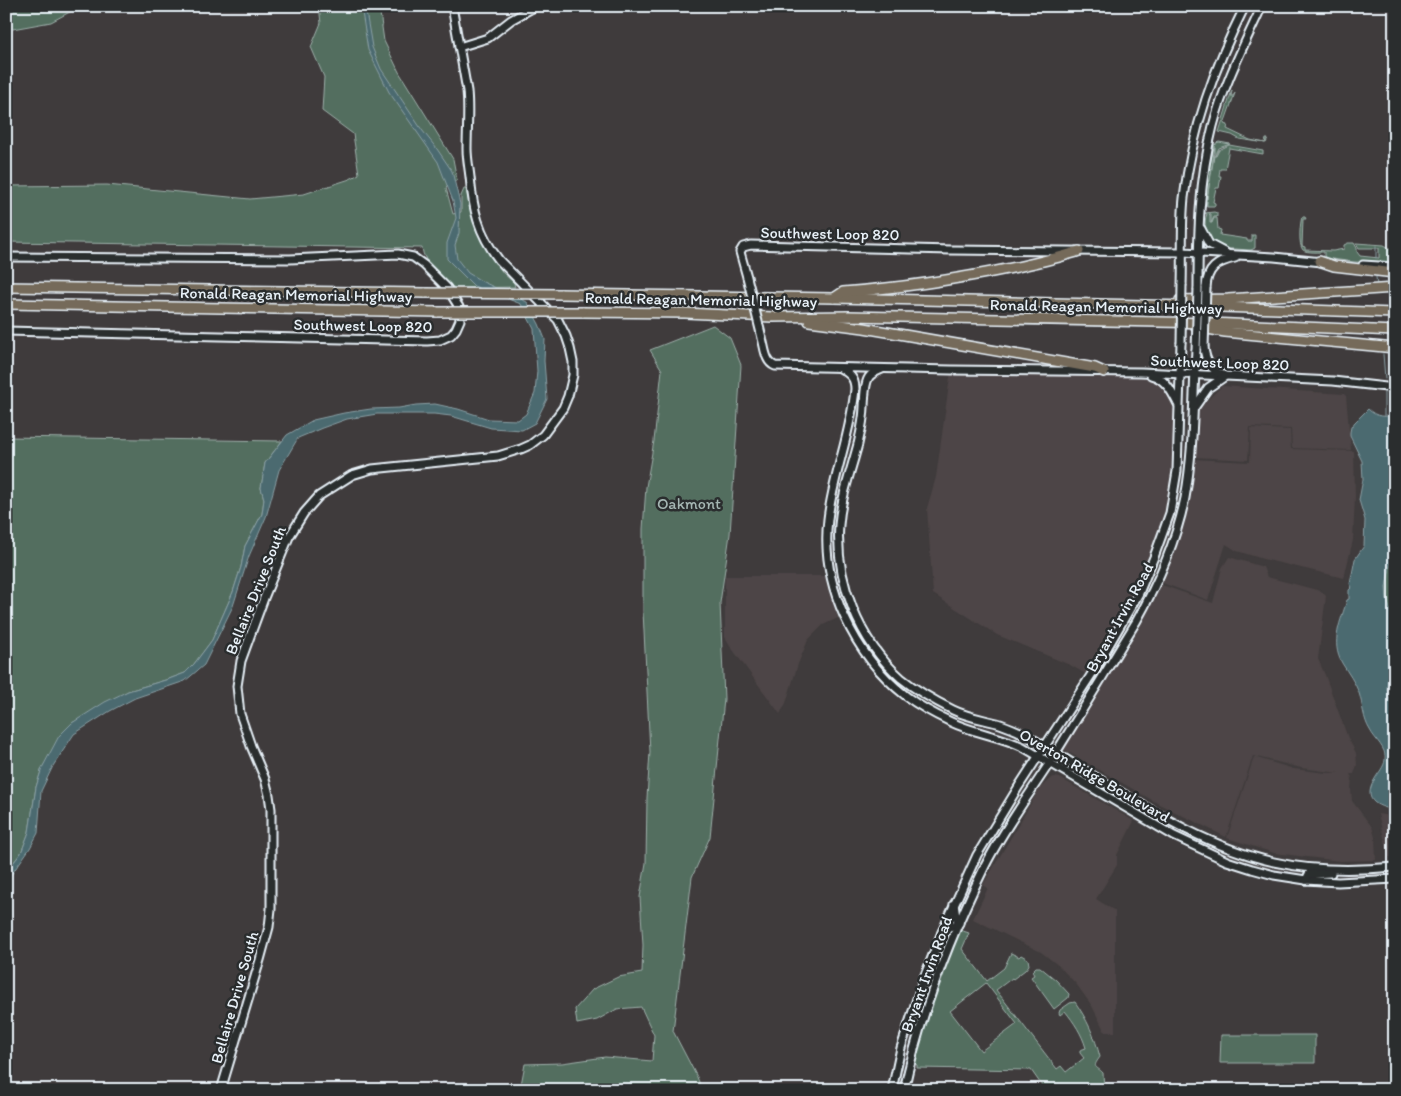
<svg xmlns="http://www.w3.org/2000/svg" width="1401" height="1096" font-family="Itim,sans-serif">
  <rect width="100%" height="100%" fill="#3f3b3c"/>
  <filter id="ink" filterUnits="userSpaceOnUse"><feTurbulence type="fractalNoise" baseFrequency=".02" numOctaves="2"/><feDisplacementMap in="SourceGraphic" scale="10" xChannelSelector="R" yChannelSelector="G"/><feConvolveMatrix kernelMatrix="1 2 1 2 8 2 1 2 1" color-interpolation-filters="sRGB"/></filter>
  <g filter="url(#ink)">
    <g fill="#4d4546">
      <polygon points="951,370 1141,372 1162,381 1179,407 1174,495 1143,584 1091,677 1070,665 997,635 933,594 927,508 936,477"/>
      <polygon points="1222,386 1344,394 1346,396 1351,450 1292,448 1291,429 1250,427 1248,460 1194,457 1197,410"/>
      <polygon points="1251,428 1290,430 1291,449 1354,451 1355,496 1353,540 1344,578 1263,559 1237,551 1226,544 1208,600 1160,582 1193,459 1250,462"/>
      <polygon points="1229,557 1263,567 1267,577 1321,591 1326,596 1318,659 1325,675 1348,738 1356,753 1357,765 1354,774 1350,774 1352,778 1351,789 1352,801 1372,827 1375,837 1376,860 1340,861 1274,853 1227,838 1254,757 1294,769 1326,773 1339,773 1301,768 1253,756 1226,837 1159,804 1061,748 1159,584 1213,603 1222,568"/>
      <polygon points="725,576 825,576 838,618 823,625 808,640 798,664 786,703 780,714 733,650 725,637"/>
      <polygon points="1055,777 1060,778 1134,821 1117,855 1117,865 1096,899 1115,911 1115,1032 1105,1032 1092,1006 1077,985 1059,966 1041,952 973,919 988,888 983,885 1040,788 1051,778"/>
      <polygon points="1378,814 1395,817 1395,857 1389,857"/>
    </g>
    <g fill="#536e5e" stroke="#9eb0ab" fill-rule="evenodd">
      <polygon points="6,6 81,6 51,22 7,30"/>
      <path d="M319 6H379L384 41 399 72 453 159 457 180 446 188 453 214 461 212V196L464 189H466L471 213 485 246 503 273 514 283 515 287 457 288 449 286C440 272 424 265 422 248L6 242V186L107 185 250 199 304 194 350 179 359 174 353 134 322 111 324 77 311 47 321 23Z"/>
      <polygon points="1232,90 1231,96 1233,96 1235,93 1224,124 1228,125 1227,129 1250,140 1265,143 1266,139 1268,139 1266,143 1239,139 1232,135 1219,132"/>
      <polygon points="1219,142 1230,144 1219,148 1215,156 1215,146 1207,199 1214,156 1216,156 1219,150 1229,145 1263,151 1263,154 1229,148 1225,169 1220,169 1219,176 1221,176 1219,188 1216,188 1213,202 1215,203 1215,206 1207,206 1207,201 1206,206 1204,204 1205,191 1214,146 1215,144 1216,145 1216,143"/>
      <path d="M1214 212 1217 213V217H1214L1211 223V214H1209L1210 215V223H1212L1214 218H1217L1218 229 1221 230 1220 235 1247 239V241H1252V235H1255V248L1251 250 1219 248 1212 242 1213 241C1206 233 1203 223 1207 214L1205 213Z"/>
      <path d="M1302 217H1305L1306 219H1303L1302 246 1305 247V250L1333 251 1344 249V245L1348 243H1354L1357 248V252L1360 256 1379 258V248H1359L1356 243 1384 245 1395 251V264L1355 262 1324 258V252C1319 252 1307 253 1303 250 1298 245 1300 223 1302 217Z"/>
      <polygon points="713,325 730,338 741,365 730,534 720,603 724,699 710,837 692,877 673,1031 697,1077 702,1090 520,1090 525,1064 562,1063 605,1057 652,1061 654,1035 641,1007 617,1009 597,1020 577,1024 575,1009 593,989 618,977 642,973 643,945 640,897 646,863 647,798 650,752 643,611 643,529 646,487 654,441 662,370 650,350"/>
      <polygon points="6,437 282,441 265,463 261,488 264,499 262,514 245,546 241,567 233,592 212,640 194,664 185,673 169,679 128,691 72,723 42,768 36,787 29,832 21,853 6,872"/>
      <polygon points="1395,540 1395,626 1387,600 1386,586"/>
      <path d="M960 930 969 933 962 949 987 981 1004 968 1011 953 1019 957 1021 955 1028 959 1029 965 1025 970 1013 979 1012 978 996 990 1057 1069 1061 1066 1066 1072 1084 1058 1080 1053V1050L1086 1048C1082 1034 1074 1022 1065 1011L1060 1015 1059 1013 1060 1010 1070 1003 1075 1002C1087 1019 1095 1037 1100 1057 1091 1069 1097 1066 1103 1073L1104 1089 1105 1090H1045L1031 1070 917 1068V1065L914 1063 932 1003 943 970ZM986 983 1017 1024 981 1051 950 1011Z"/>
      <polygon points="1036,967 1040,967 1056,980 1069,994 1068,998 1054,1009 1031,977 1034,975 1032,971"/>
      <polygon points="1221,1035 1315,1035 1315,1063 1220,1063"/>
    </g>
    <g fill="#4c6a6f" stroke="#8aa0a6">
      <polygon points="361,6 365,6 372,47 381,69 422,130 437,149 452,171 460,204 459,233 455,245 457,259 468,273 483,282 527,302 539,324 545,339 544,361 547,399 535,423 522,430 491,428 451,416 434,414 377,414 347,419 322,428 298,438 279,470 266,517 249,556 233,606 204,665 185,681 135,698 110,711 74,734 53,766 41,791 38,833 30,848 6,882 6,872 21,853 29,832 36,787 42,768 59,736 72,723 105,702 128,691 169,679 185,673 194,664 212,640 233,592 241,567 245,546 262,514 264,499 261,488 265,463 287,435 313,420 344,413 371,409 399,408 416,405 435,404 458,409 489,419 518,420 526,414 535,393 537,371 534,329 521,304 474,286 447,259 447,243 456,218 453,201 438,162 389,92 368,50"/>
      <path d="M1368 409C1376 417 1385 418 1395 414V540L1386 587 1387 600 1395 626V669C1384 681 1385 695 1395 707V810C1374 806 1362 799 1376 777 1379 772 1384 767 1385 760 1387 748 1375 740 1370 730 1363 719 1363 705 1359 693 1355 682 1348 673 1342 663 1330 642 1341 621 1347 600L1349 599V590L1352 587 1350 584 1355 559 1364 546 1365 520 1359 500 1363 479 1362 461 1350 436V432L1351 427 1355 422Z"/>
    </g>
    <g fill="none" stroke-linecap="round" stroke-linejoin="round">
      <g stroke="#8aa0a6" stroke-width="1">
        <polyline points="1376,258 1376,246"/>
        <polyline points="1376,277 1377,286"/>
        <polyline points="1383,354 1385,379"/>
        <polyline points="1384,416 1384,392"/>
      </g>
      <g stroke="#e8f1f8" stroke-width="11">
        <g id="secondary">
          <polyline points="459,47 488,38 511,20 536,6"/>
          <polyline points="1201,229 1209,244 1226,253"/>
          <polyline points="6,257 290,259 398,254 413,257 424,265 447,288 459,307 460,320 456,329 451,335 440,340 427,341 6,331"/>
          <polyline points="1363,265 1395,267"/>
          <polyline points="747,277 740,252 743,247 751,245 951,250 1183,252 1274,257 1322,262"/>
          <path d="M1182 285C1183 256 1181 227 1184 198 1192 129 1214 68 1245 6"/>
          <path d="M1206 288C1207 268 1217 262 1235 258"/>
          <path d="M1198 289C1198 234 1199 180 1213 126 1224 84 1244 45 1262 6"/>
          <path d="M762 338C765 348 765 362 775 366L951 370 1141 372 1333 381 1395 388"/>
          <path d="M1204 347C1205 360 1210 370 1223 375"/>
          <path d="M840 368C850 374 855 378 855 389 851 434 833 475 828 519 820 585 854 655 906 696 919 706 936 715 951 722 974 733 1000 736 1023 747L1174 836 1227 861 1252 869 1274 875 1306 880 1338 882 1395 879"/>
          <path d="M882 369C878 371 872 373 869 377 863 386 865 407 863 418 862 427 860 435 858 444 851 471 841 497 839 525 835 581 859 641 901 678 917 691 935 701 953 710 967 717 982 719 997 723 1004 725 1011 728 1018 731 1038 741 1057 754 1077 766 1139 803 1202 846 1274 862 1314 871 1354 871 1395 867"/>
          <path d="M1151 375C1165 378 1172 392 1178 404"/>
          <polyline points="1194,408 1208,388 1224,377"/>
          <polyline points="1306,880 1309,874 1331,873"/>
          <polyline points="942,932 951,926 959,923 956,917 954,904"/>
          <path d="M221 1090 260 960 269 927 271 909V809L269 795 265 779 251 746 240 714 237 686 241 661 264 598 289 537 304 513 319 496 352 475 372 469 498 456 521 449 530 445 543 435 563 408 568 396 573 375V362L570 348 566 336 558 320 499 260C478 233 473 209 470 177 469 168 467 158 467 149 467 130 469 110 467 91L452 6"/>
          <polyline points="892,1090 901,1048 923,980 942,932 977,855 1019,786 1095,669 1139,593 1154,557 1170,513 1177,471 1181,343"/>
          <path d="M904 1090C921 1012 950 937 985 866 1002 832 1026 799 1047 767 1077 719 1107 670 1136 622 1158 583 1176 542 1185 498 1194 449 1193 399 1196 350"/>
        </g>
      </g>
      <g stroke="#e8f1f8" stroke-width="12">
        <g id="highway">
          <polyline points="1319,261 1334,266 1395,273"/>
          <polyline points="6,287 426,293"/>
          <polyline points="560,294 834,298 1191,306 1395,313"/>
          <path d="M834 298 843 292C902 288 959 279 1017 267 1038 262 1059 258 1079 251"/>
          <polyline points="1180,300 1228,299 1395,288"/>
          <polyline points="6,304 438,312"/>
          <polyline points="582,312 685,313 772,317 848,316 1211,323 1395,331"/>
          <polyline points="809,321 864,328 1095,368 1104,372"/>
          <polyline points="1196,327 1225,332 1395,348"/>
        </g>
      </g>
      <use href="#secondary" stroke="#2a2d2e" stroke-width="7"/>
      <use href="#highway" stroke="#746a5a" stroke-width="9"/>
      <g stroke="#e8f1f8" stroke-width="11" stroke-linecap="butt">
        <g id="secondary-bridge">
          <polyline points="747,277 762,338"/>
          <polyline points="1181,343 1182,285"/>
          <polyline points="1204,347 1206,288"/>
          <polyline points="1196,350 1198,289"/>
        </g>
      </g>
      <g stroke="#e8f1f8" stroke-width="12" stroke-linecap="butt">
        <g id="highway-bridge">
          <polyline points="426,293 560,294"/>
          <polyline points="438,312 582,312"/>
        </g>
      </g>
      <use href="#secondary-bridge" stroke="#2a2d2e" stroke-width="7"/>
      <use href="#highway-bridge" stroke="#746a5a" stroke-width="9"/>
    </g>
  </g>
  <g text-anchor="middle" stroke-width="5" stroke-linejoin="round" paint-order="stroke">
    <g font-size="16" fill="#e8f1f8" stroke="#2a2d2e">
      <text transform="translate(830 233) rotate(1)" y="6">Southwest Loop 820</text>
      <text transform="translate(296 294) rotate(1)" y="6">Ronald Reagan Memorial Highway</text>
      <text transform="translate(701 299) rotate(1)" y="6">Ronald Reagan Memorial Highway</text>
      <text transform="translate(1106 306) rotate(1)" y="6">Ronald Reagan Memorial Highway</text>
      <text transform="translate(363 325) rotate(1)" y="6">Southwest Loop 820</text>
      <text transform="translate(1220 362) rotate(2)" y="6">Southwest Loop 820</text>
      <text transform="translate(255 590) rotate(-68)" y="6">Bellaire Drive South</text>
      <text transform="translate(1119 617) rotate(-61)" y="6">Bryant Irvin Road</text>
      <text transform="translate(1095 775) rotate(30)" y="6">Overton Ridge Boulevard</text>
      <text transform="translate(926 974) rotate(-70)" y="6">Bryant Irvin Road</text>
      <text transform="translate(234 997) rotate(-74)" y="6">Bellaire Drive South</text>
    </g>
    <g font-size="16" fill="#a5b6b3" stroke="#2a2d2e">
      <text x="689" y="509">Oakmont</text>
    </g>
  </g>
  <rect width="1401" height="1096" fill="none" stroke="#2a2d2e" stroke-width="25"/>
  <rect x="12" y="12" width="1376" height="1071" fill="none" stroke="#e8f1f8" stroke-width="2" filter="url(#ink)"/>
</svg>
